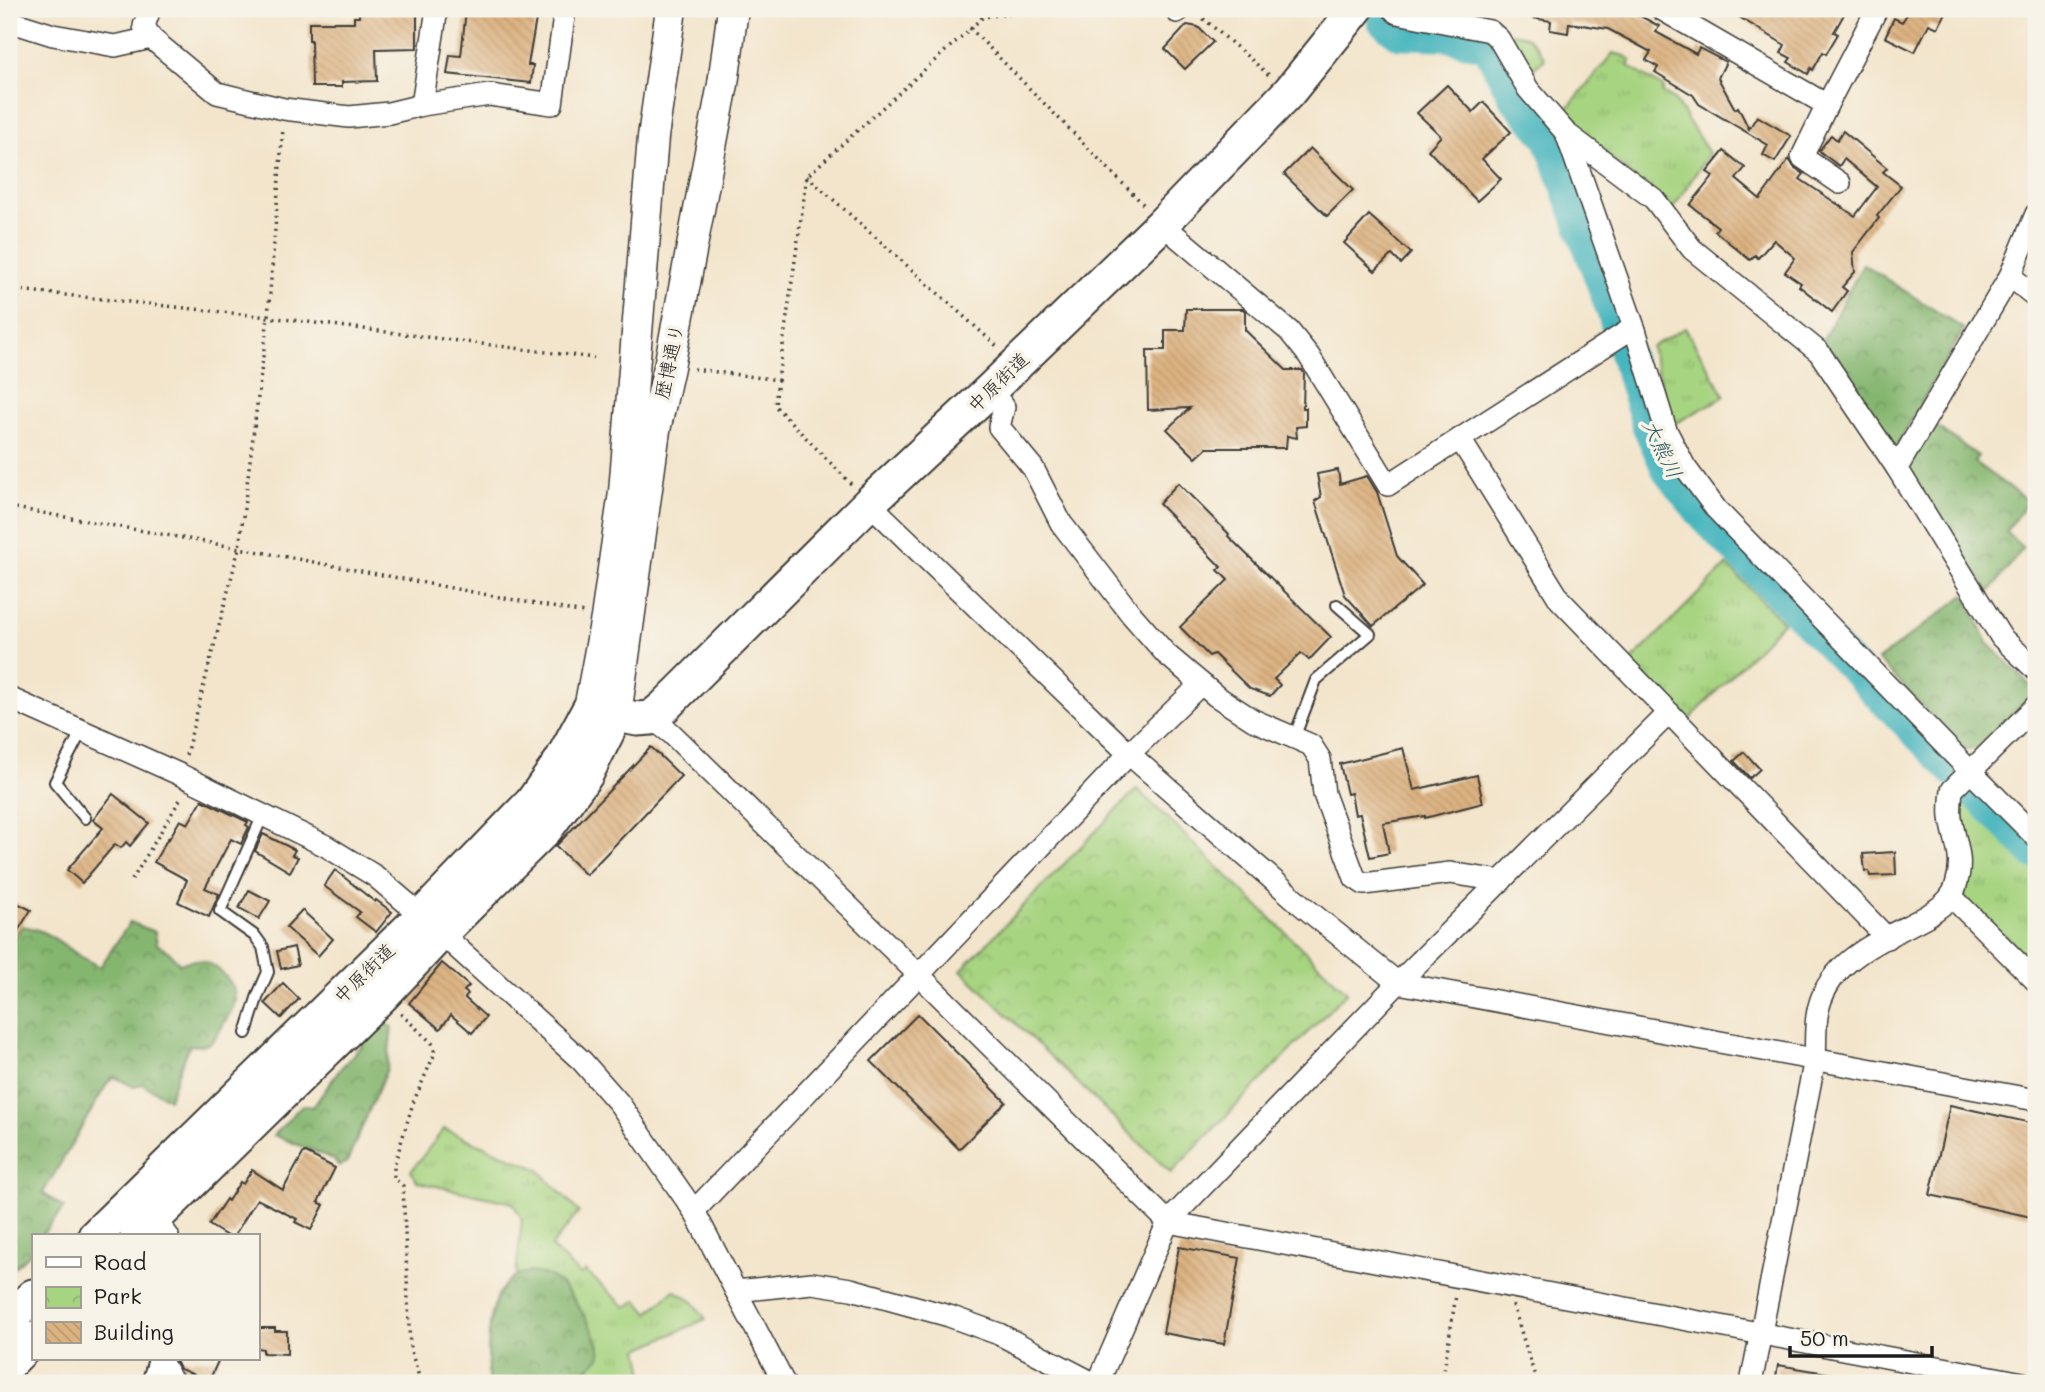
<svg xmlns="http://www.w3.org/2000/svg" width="2045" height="1392" font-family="Mali,'Klee One',sans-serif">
  <defs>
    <pattern id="grass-tufts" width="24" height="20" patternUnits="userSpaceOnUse" patternTransform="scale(1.75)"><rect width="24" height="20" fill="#a7d481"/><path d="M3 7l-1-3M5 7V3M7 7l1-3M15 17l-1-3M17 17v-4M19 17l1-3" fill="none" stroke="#8fb56f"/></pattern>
    <pattern id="forest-crowns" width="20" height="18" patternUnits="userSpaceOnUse" patternTransform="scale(1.75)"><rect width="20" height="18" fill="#85b66f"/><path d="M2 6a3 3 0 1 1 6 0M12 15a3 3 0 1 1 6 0" fill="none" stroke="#6c935a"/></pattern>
    <pattern id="park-crowns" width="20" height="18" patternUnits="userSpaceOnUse" patternTransform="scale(1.75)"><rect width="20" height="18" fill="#a7d481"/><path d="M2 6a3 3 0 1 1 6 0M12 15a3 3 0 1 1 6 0" fill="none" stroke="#8fb56f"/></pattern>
    <pattern id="building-back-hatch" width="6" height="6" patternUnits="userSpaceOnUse" patternTransform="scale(1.75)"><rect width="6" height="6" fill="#dcb281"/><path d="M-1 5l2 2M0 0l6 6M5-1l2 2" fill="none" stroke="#bc986f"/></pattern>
  </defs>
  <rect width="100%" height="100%" fill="#f7f3e8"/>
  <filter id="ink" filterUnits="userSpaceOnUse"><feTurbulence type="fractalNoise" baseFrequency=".0143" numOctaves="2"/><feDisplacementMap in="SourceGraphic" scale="14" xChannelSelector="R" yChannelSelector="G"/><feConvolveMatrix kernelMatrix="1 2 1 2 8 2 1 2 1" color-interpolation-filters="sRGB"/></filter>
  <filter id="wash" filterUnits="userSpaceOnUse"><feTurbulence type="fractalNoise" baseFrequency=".00686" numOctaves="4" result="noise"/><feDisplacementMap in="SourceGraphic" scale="28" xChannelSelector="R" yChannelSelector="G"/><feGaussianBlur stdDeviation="1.57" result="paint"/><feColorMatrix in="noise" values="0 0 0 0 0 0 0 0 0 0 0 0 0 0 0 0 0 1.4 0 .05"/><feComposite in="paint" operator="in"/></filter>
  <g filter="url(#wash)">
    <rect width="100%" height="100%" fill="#f3e5cc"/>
    <g fill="url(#grass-tufts)" stroke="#62784e" stroke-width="2">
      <path d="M1505 33C1530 33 1532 40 1545 59L1526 75Z"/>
      <polygon points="1613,53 1625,56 1631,60 1628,66 1664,88 1662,92 1675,101 1709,153 1672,210 1561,116"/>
      <polygon points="1685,328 1725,396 1672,425 1651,347"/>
      <polygon points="1727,565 1783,622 1689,720 1630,662"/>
      <polygon points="1961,805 1974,805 2036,864 2036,967 1964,899 1970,872 1969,853"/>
      <polygon points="444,1129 538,1169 579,1212 551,1247 580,1275 585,1271 626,1307 637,1300 649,1313 674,1290 693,1302 706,1319 639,1349 646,1383 555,1383 589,1368 532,1272 516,1275 522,1219 513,1203 418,1182 411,1171"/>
    </g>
    <g fill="url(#forest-crowns)" stroke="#506946" stroke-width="2">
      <polygon points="1863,264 1964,329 1895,448 1835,354 1821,343"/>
      <polygon points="1933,424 1978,456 1974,462 2028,501 2006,532 2023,548 1989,593 1911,473 1910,463"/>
      <polygon points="1965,595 1988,643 2031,686 2030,696 1978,749 1963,749 1878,660"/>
      <path d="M130 922 155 932 157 944 169 952 180 964C185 962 191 960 196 960 215 961 236 982 235 1000 235 1008 227 1017 223 1025 213 1043 212 1047 190 1045L177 1075 169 1099 142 1084 134 1087 115 1077 108 1082 43 1193 64 1208 41 1236H33V1251L9 1272V946L22 926C44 929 57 940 74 952 82 958 92 962 100 967Z"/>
      <polygon points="387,1024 392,1027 387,1069 347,1162 339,1166 333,1159 274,1135 302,1105 313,1107 341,1068 381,1025"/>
      <path d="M532 1272C537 1274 544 1274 549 1276 570 1286 598 1334 601 1356L589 1368 555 1383H488C488 1352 484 1293 516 1276 520 1273 528 1273 532 1272Z"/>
    </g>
    <polygon fill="url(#park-crowns)" stroke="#62784e" stroke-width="2" points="1137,789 1347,992 1171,1173 961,970"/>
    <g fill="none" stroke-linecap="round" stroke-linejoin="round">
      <polyline stroke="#46b5be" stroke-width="33" points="1383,20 1399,33 1443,34 1488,46 1516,99 1549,137 1613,312 1648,425 1669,472 1706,518 2036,854"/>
    </g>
    <g id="blocks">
      <g fill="url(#building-back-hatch)">
        <polygon points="359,9 377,9 377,13 417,13 417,48 376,49 377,81 342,82 342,87 312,87 311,40 309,40 309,22 354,22 354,17 359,17"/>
        <polygon points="1532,9 1594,9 1612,11 1614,9 1627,9 1659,26 1656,32 1696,54 1699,48 1726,62 1718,78 1735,109 1738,107 1749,129 1757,116 1791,136 1775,162 1763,155 1768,145 1699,104 1693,95 1655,72 1658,67 1646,60 1651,52 1608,29 1569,23 1568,33 1550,30 1551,21 1532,18"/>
        <polygon points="1726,9 1847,9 1834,32 1838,34 1826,54 1823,52 1813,70 1811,68 1808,74 1788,62 1791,58 1781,53 1785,45"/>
        <polygon points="1900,9 1948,9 1938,28 1929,24 1915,52 1885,37 1894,18 1902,22 1908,13"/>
        <polygon points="466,10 536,19 528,65 533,65 531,83 447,74 450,55 461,56"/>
        <polygon points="1187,25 1198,27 1213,42 1185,69 1165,49"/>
        <polygon points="1447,85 1473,112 1483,102 1511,132 1482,159 1501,179 1477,201 1428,150 1441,136 1417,113"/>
        <polygon points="1843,131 1887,168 1883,172 1901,186 1877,216 1879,218 1853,252 1855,272 1842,287 1847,291 1832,312 1799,286 1801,283 1785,272 1795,258 1774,240 1758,258 1755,255 1750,260 1715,231 1718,227 1690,205 1713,176 1707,172 1724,151 1745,168 1736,179 1760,199 1789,159 1794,167 1804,174 1800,179 1855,216 1877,187 1844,159 1839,166 1819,151 1831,135 1837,140"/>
        <polygon points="1310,148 1353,190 1327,216 1284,174"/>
        <polygon points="1369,215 1411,253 1401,264 1392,255 1390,256 1375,271 1344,243"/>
        <polygon points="1186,309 1243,309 1245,311 1245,330 1286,370 1302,370 1304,373 1303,408 1306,408 1306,426 1296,427 1297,438 1287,436 1286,448 1207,448 1196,458 1167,429 1190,408 1148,410 1147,350 1165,350 1165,330 1185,330"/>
        <polygon points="1338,470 1340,484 1367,476 1377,492 1397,556 1423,585 1373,626 1345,595 1315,501 1321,497 1317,474"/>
        <polygon points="1178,483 1229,534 1228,536 1331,637 1309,660 1301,653 1274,679 1280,685 1270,696 1250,689 1214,654 1209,656 1180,627 1228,580 1218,570 1221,567 1159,504"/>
        <polygon points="651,747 681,776 586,875 556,846"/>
        <polygon points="1403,748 1414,790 1477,775 1483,803 1425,818 1425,816 1383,823 1389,853 1370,857 1360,814 1355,815 1351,793 1347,794 1340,764"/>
        <polygon points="1744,752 1760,769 1750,778 1734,761"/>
        <polygon points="113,794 149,823 130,846 126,842 121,848 115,844 82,883 67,870 103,828 93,820"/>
        <polygon points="202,800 248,822 246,825 249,827 241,844 231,839 205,888 219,894 209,917 178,902 187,880 154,862 168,838 169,839 180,820 188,824"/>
        <polygon points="263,834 295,850 292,855 298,857 290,872 255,851"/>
        <polygon points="1895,852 1896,875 1870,876 1869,871 1865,871 1863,854"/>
        <polygon points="335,870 375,902 376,900 392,912 376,932 356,917 360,912 324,886"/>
        <polygon points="249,890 270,901 259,919 239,908"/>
        <polygon points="9,899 31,910 9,945"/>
        <polygon points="302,910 333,939 318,956 286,927"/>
        <polygon points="294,947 298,965 281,969 277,951"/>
        <polygon points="442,963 469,986 464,991 468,994 465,998 486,1017 472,1033 451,1015 440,1029 409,1003"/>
        <polygon points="283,983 299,999 281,1018 265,1003"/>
        <polygon points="918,1014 1006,1102 959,1149 871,1061"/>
        <polygon points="1950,1105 2036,1124 2036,1218 1930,1195"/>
        <polygon points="304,1152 335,1168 318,1202 324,1205 311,1230 295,1222 297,1219 257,1199 234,1236 227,1236 209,1225 226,1199 228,1201 240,1182 243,1184 252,1170 283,1190"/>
        <polygon points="1179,1247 1240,1258 1224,1344 1163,1333"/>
        <polygon points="257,1328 275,1328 275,1331 287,1331 287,1354 263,1353 263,1349 257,1348"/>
        <polygon points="175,1359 219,1359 209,1381 180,1369"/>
        <polygon points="1778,1365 1839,1375 1838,1383 1775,1383"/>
      </g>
    </g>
  </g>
  <g filter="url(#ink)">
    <use href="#blocks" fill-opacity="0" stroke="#3c3a36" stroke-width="2"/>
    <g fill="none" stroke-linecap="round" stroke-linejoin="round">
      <g stroke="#3c3a36" stroke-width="14">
        <g id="lane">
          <polyline points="82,730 55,782 85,818"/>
          <polyline points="1294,738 1316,680 1370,634 1337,605"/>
          <polyline points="246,1033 258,995 268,972 263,947 255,936 220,911 263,815"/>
          <polyline points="147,1383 154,1359"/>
        </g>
      </g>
      <g stroke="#3c3a36" stroke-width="24">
        <g id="street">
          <polyline points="150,9 144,26 151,38 217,93 284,109 349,117 389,113 422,105 490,95 552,104 565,9"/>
          <polyline points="1393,9 1397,13 1490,31 1499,39 1528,89 1566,133 1654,199 1692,249 1819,352 1897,468 2001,637 2036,670"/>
          <polyline points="1661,9 1827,105 1877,9"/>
          <polyline points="1177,12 1181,9"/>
          <polyline points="9,21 53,35 115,46 151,38"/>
          <polyline points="422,105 437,9"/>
          <polyline points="1827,105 1802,157 1840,183"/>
          <polyline points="1566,133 1635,330 1666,430 1685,467 1716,509 1970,771 2036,837"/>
          <polyline points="1162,224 1289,331 1309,356 1388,485 1628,331 1635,330"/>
          <polyline points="2010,276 2036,297"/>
          <polyline points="990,390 1004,407 999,427 1033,468 1061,523 1131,614 1166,654 1216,696 1253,720 1311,745 1320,759 1324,794 1355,878 1364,884 1450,873 1501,881"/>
          <polyline points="1460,439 1560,600 1887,938"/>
          <polyline points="1897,468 2010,276 2036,214"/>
          <polyline points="869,503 1129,754 1304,907 1398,983 2036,1100"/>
          <polyline points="9,698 181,775 326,846 375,876 422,916 582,1061 619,1103 694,1211 784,1383"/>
          <polyline points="651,718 671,733 919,975 1168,1222 2023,1383"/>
          <polyline points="1951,896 2036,981"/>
          <polyline points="694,1211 1129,754 1201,684"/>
          <polyline points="154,1219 168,1236"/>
          <polyline points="736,1291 812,1283 851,1289 949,1316 999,1334 1093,1383"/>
          <polyline points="160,1359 170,1378 175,1383"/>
          <polyline points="1098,1383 1168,1222 1398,983 1669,713"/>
          <path d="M1751 1383 1815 1059C1816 1045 1815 1030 1817 1016 1825 959 1884 940 1927 916 1939 908 1952 900 1956 885 1965 857 1954 842 1951 817 1950 808 1951 799 1952 790L2036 706"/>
        </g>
      </g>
      <g stroke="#3c3a36" stroke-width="33">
        <g id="secondary">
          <polyline points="589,709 606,618 624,492 653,137 671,9"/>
          <polyline points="616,715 655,430 669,367 723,84 733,9"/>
        </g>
      </g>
      <g stroke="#3c3a36" stroke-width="37">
        <g id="primary">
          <polyline points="95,1236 422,916 532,802 561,761 589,709 637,719 651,718 665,706 869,503 990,390 1162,224 1289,92 1356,9"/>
          <polyline points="137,1236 382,996 441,933 546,829 586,775 616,715"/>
          <polyline points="9,1320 33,1296"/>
          <polyline points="9,1363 33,1339"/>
        </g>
      </g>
      <g stroke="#3c3a36" stroke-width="3.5" stroke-dasharray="2 5" stroke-linecap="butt">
        <polyline points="1198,14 1269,75"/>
        <polyline points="970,28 1145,206"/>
        <polyline points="807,176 998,347"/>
        <polyline points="9,289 268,317 594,358"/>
        <polyline points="694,369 778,380 807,176 983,17 1046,9"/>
        <polyline points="778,380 775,406 853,486"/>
        <polyline points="9,507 239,548 584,613"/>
        <polyline points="186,755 239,548 268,317 283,128"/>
        <polyline points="132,880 181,798"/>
        <polyline points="401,1014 432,1043 435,1053 413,1103 394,1166 394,1178 403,1186 410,1348 421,1383"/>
        <polyline points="1513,1305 1537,1383"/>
        <polyline points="1442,1383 1456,1295"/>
      </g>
      <use href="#lane" stroke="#fff" stroke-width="10"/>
      <use href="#street" stroke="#fff" stroke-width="21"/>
      <use href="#secondary" stroke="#fff" stroke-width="30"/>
      <use href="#primary" stroke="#fff" stroke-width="33"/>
    </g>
  </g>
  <g text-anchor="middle" stroke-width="7" stroke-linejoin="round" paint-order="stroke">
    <g font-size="19" fill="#1c1c1c" stroke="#f7f3e8">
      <text transform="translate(669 361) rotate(-78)" y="7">歴博通り</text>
      <text transform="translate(998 382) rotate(-44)" y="7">中原街道</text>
      <text transform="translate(364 973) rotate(-44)" y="7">中原街道</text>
    </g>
    <g font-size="21" font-style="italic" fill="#2d595d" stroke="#f7f3e8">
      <text transform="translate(1662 449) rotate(64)" y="7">大熊川</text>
    </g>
  </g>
  <rect width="2045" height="1392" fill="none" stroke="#f7f3e8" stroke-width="35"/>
  <rect x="32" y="1234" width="228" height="126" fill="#f7f3e8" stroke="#9f9d96" stroke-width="2"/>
  <rect x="46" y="1257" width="35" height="10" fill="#ffffff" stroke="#9f9d96" stroke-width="2"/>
  <text x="94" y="1270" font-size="21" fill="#1c1c1c">Road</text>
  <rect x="46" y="1287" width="35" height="21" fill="url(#park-crowns)" stroke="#9f9d96" stroke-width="2"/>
  <text x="94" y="1304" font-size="21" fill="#1c1c1c">Park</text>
  <rect x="46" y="1322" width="35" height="21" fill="url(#building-back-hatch)" stroke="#9f9d96" stroke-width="2"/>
  <text x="94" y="1340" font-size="21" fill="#1c1c1c">Building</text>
  <path d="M1790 1346v10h142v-10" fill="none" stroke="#1c1c1c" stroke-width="3.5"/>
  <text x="1800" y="1346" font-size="21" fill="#1c1c1c" stroke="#f7f3e8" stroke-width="5" paint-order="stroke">50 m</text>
</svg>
